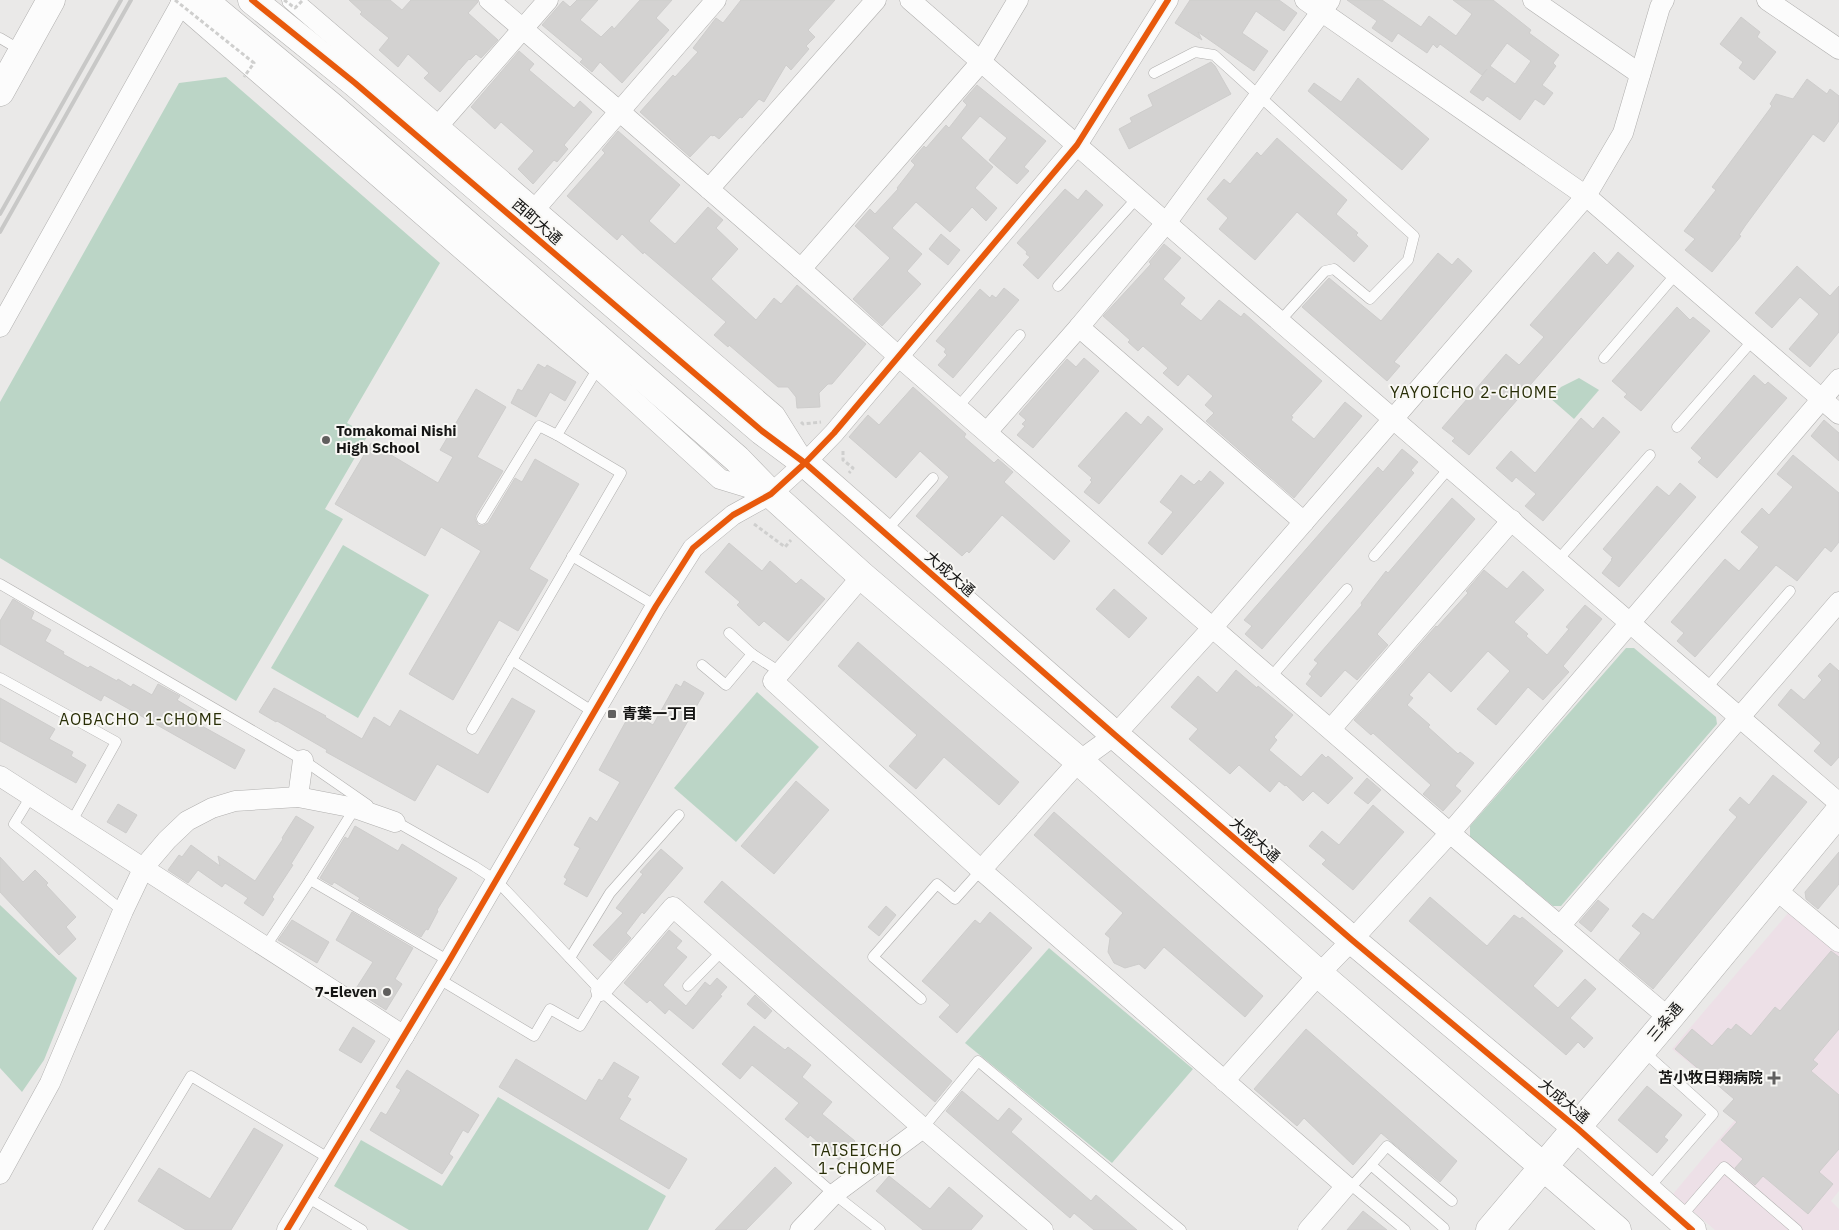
<svg xmlns="http://www.w3.org/2000/svg" width="1839" height="1230" font-family="'IBM Plex Sans','Noto Sans JP',sans-serif">
  <rect width="100%" height="100%" fill="#eae9e8"/>
  <polygon fill="#ede0e7" points="1789,912 1839,953 1839,1191 1831,1201 1839,1209 1839,1230 1715,1230 1673,1194 1745,1108 1672,1049"/>
  <g fill="#bbd5c6">
    <polygon points="226,77 440,263 347,423 368,435 325,509 343,519 236,701 0,558 0,402 179,83"/>
    <polygon points="1579,378 1599,390 1574,419 1550,398 1561,387"/>
    <polygon points="343,545 429,595 358,718 271,668"/>
    <polygon points="1626,648 1634,648 1716,717 1717,724 1561,906 1553,906 1470,837 1470,826"/>
    <polygon points="757,692 819,747 736,842 674,788"/>
    <polygon points="0,905 77,978 44,1060 22,1092 0,1068"/>
    <polygon points="1049,948 1193,1069 1112,1163 965,1043"/>
    <polygon points="498,1097 666,1196 648,1230 409,1230 334,1186 361,1140 442,1186"/>
  </g>
  <g fill="#d3d2d1" stroke="#cecdcc" fill-rule="evenodd">
    <polygon points="349,0 390,0 402,10 411,0 477,0 478,2 468,13 498,40 481,58 476,54 470,60 469,59 440,92 424,78 429,73 408,54 398,67 379,50 389,38 360,14 362,12"/>
    <polygon points="577,0 598,0 580,20 601,37 612,26 614,29 640,0 672,0 656,18 669,30 622,83 600,62 592,72 580,62 583,59 542,25 563,1 570,7"/>
    <polygon points="741,0 835,0 808,30 815,37 806,46 809,49 791,70 786,65 764,102 759,99 742,118 740,117 719,139 714,135 713,136 711,135 690,157 640,112 673,75 675,77 698,52 693,48 716,18 723,23"/>
    <polygon points="1190,0 1279,0 1297,13 1284,31 1256,11 1242,33 1268,51 1254,71 1198,32 1202,40 1175,23"/>
    <path d="M1347 0H1382L1421 27 1429 16 1456 36 1472 14 1453 0H1493L1531 30 1529 33 1559 55 1553 63 1556 66 1542 85 1553 93 1544 105 1535 99 1520 120 1487 96 1483 101 1470 92 1487 69 1482 75 1440 44 1437 48 1433 44 1427 53 1398 33 1392 42 1372 28 1377 21ZM1507 43 1531 61 1515 84 1490 66Z"/>
    <polygon points="1741,17 1760,32 1757,37 1776,52 1754,80 1739,68 1743,62 1720,44"/>
    <polygon points="519,51 534,64 529,70 574,108 580,101 592,112 564,145 568,149 557,162 554,160 533,184 518,169 534,151 501,122 495,129 471,107"/>
    <polygon points="1211,62 1215,66 1231,94 1129,149 1119,129 1132,122 1130,118 1153,106 1148,95"/>
    <polygon points="1358,78 1429,139 1402,170 1308,91 1314,83 1341,102"/>
    <polygon points="1807,79 1827,94 1830,89 1839,96 1839,121 1824,142 1813,134 1745,226 1739,235 1741,236 1712,272 1685,250 1695,239 1684,231 1716,190 1712,187 1772,106 1770,104 1776,94 1793,99"/>
    <polygon points="977,85 1046,141 1024,167 1029,171 1017,184 989,160 1007,138 980,116 961,138 993,167 975,188 997,208 986,221 972,207 950,232 916,202 892,228 922,254 907,271 921,284 882,326 853,299 890,258 855,226 870,209 875,214 898,189 897,188 915,165 911,161 924,146 926,148 946,125 949,128 967,105 963,101"/>
    <polygon points="618,131 680,185 649,221 675,244 708,207 723,220 716,228 738,249 711,279 756,320 774,298 781,304 797,285 866,344 832,384 828,384 819,393 820,407 797,408 796,397 788,387 778,387 729,345 728,347 714,335 726,322 644,252 643,254 622,234 617,240 567,196 605,153 602,150"/>
    <polygon points="1277,138 1347,200 1336,214 1358,233 1356,235 1368,246 1354,262 1297,212 1255,260 1219,229 1228,218 1207,199 1224,179 1230,184 1257,152 1261,156"/>
    <polygon points="1065,189 1078,200 1086,190 1103,205 1038,279 1023,265 1030,257 1026,254 1027,252 1017,243"/>
    <polygon points="941,234 960,250 948,265 929,249"/>
    <polygon points="1164,244 1181,258 1163,279 1185,298 1180,304 1201,321 1219,300 1241,317 1244,313 1322,381 1291,416 1293,417 1291,420 1314,439 1345,402 1362,416 1294,498 1206,421 1214,413 1205,405 1213,396 1188,374 1178,386 1163,373 1168,368 1143,346 1138,351 1128,342 1130,340 1103,316 1151,264 1149,262"/>
    <polygon points="1594,252 1607,265 1618,252 1634,266 1469,455 1452,441 1455,438 1442,428 1506,354 1519,365 1522,362 1544,337 1530,325"/>
    <polygon points="1438,253 1452,265 1458,258 1472,271 1394,362 1400,366 1387,381 1302,307 1329,278 1381,321"/>
    <polygon points="1797,266 1830,296 1839,286 1839,332 1810,367 1789,349 1819,314 1800,297 1772,328 1755,313"/>
    <polygon points="1004,288 1019,300 953,378 938,365 947,355 944,352 946,349 936,341 980,289 990,298 992,295 996,298"/>
    <polygon points="1677,307 1690,320 1693,317 1710,331 1641,411 1624,397 1627,394 1612,381"/>
    <polygon points="1084,358 1099,371 1033,448 1017,435 1025,426 1022,424 1026,420 1019,414 1067,359 1076,367"/>
    <polygon points="538,364 545,368 547,365 576,382 565,401 550,392 536,417 511,403 518,389 522,391"/>
    <polygon points="1754,375 1765,385 1768,382 1787,398 1717,478 1698,462 1702,458 1691,448"/>
    <polygon points="913,387 966,434 964,437 994,463 998,459 1013,472 1004,482 1070,541 1054,560 1002,515 969,553 967,551 962,556 916,516 949,477 948,476 920,451 896,478 849,437 868,415 879,425"/>
    <polygon points="476,389 506,407 477,457 503,471 476,515 475,519 478,525 482,526 488,523 515,478 522,482 535,459 579,484 529,569 548,580 518,631 499,620 453,700 409,674 481,551 441,527 425,556 335,504 371,443 438,483 453,457 440,450"/>
    <polygon points="1126,412 1141,425 1148,416 1163,429 1099,504 1084,492 1092,482 1090,480 1092,478 1078,466"/>
    <polygon points="1603,417 1620,432 1543,521 1525,506 1536,494 1516,477 1512,482 1496,468 1511,451 1535,473 1581,418 1593,429"/>
    <polygon points="1824,420 1839,433 1839,461 1811,436"/>
    <polygon points="1402,449 1418,462 1411,470 1414,473 1262,649 1245,634 1252,626 1244,620 1378,467 1383,472"/>
    <polygon points="1793,455 1839,493 1839,542 1831,552 1825,547 1797,581 1776,565 1695,657 1677,641 1684,633 1671,622 1725,559 1739,571 1759,547 1741,532 1762,508 1769,515 1793,487 1777,474"/>
    <polygon points="1210,471 1224,483 1162,555 1148,543 1173,512 1160,502 1181,475 1194,485 1199,480 1201,482"/>
    <polygon points="1680,483 1696,497 1619,587 1602,573 1612,560 1611,559 1613,558 1603,549 1657,486 1669,496"/>
    <polygon points="1452,498 1475,519 1377,634 1388,645 1357,680 1345,670 1321,697 1306,684 1312,676 1309,674 1318,663 1314,660 1362,605 1361,603 1386,571 1388,573"/>
    <polygon points="729,543 762,571 770,561 796,584 801,579 825,599 788,641 764,621 759,626 737,605 740,602 705,572"/>
    <polygon points="1484,570 1507,589 1523,571 1544,590 1514,622 1528,634 1526,636 1547,655 1569,629 1566,627 1585,605 1602,619 1563,666 1569,672 1543,700 1528,687 1496,725 1477,709 1510,671 1488,651 1451,692 1429,672 1409,695 1413,698 1407,705 1430,725 1428,727 1458,754 1460,752 1474,763 1455,786 1461,791 1443,811 1423,794 1431,785 1373,733 1371,735 1354,720 1436,626 1437,627 1468,593 1466,591"/>
    <polygon points="1114,589 1147,618 1129,638 1096,609"/>
    <polygon points="13,599 34,612 31,619 51,630 45,641 64,652 63,654 88,668 90,666 117,681 118,679 131,687 133,684 152,695 158,684 180,696 177,700 197,712 194,717 204,723 202,726 245,750 235,769 104,695 101,701 0,644 0,621"/>
    <polygon points="858,642 1019,782 999,805 944,757 916,789 889,766 917,735 838,666"/>
    <polygon points="1830,663 1839,671 1839,757 1831,766 1814,751 1821,743 1778,705 1791,689 1804,700 1822,680 1818,676"/>
    <polygon points="1236,670 1257,688 1258,686 1293,715 1274,737 1277,740 1269,750 1301,777 1322,754 1326,758 1328,756 1353,778 1328,804 1313,791 1303,801 1286,785 1285,786 1279,781 1270,792 1239,765 1230,774 1189,739 1198,729 1171,707 1198,676 1217,693"/>
    <polygon points="684,681 704,693 587,897 564,884 567,879 564,877 580,848 574,845 590,817 597,822 620,782 599,770 631,712 653,725 676,684 681,687"/>
    <polygon points="274,688 326,716 325,717 362,739 374,717 390,727 400,710 478,755 512,698 535,711 488,793 437,764 415,801 326,752 327,750 277,721 276,722 259,712"/>
    <polygon points="0,698 55,729 49,739 73,752 71,756 86,765 76,783 0,741"/>
    <polygon points="1773,775 1807,802 1653,989 1619,960 1641,933 1632,926 1643,913 1653,920 1737,817 1729,810 1740,797 1749,805"/>
    <polygon points="1367,778 1381,790 1368,804 1354,793"/>
    <polygon points="796,781 829,810 774,874 741,846"/>
    <polygon points="118,804 137,815 126,833 107,822"/>
    <polygon points="1373,805 1404,832 1353,890 1322,864 1326,860 1309,846 1322,831 1339,845"/>
    <polygon points="1054,812 1263,996 1245,1017 1164,947 1145,969 1139,964 1125,968 1114,963 1108,952 1110,938 1105,934 1123,913 1034,835"/>
    <polygon points="296,816 314,827 291,864 293,865 272,897 274,899 263,916 244,903 248,898 225,883 222,887 198,870 188,883 168,870 179,855 182,857 191,845 220,866 218,856 255,881 283,839 282,838"/>
    <polygon points="355,826 398,851 402,844 457,878 437,910 438,911 428,930 426,929 421,937 358,900 360,898 334,882 332,885 320,878 345,837 348,839"/>
    <polygon points="661,849 683,868 644,914 642,912 626,933 631,938 611,961 593,945 623,913 616,908 643,874 640,872"/>
    <polygon points="1839,852 1839,884 1818,909 1806,899 1805,892"/>
    <polygon points="0,857 23,882 35,870 48,883 46,885 76,917 66,927 76,939 59,955 0,892"/>
    <polygon points="722,881 952,1081 935,1102 704,902"/>
    <polygon points="1430,897 1487,946 1514,915 1520,919 1522,917 1563,951 1533,986 1558,1008 1585,979 1596,989 1570,1018 1593,1038 1584,1048 1578,1042 1566,1055 1409,921"/>
    <polygon points="1598,900 1609,909 1591,932 1579,922"/>
    <polygon points="886,906 896,915 879,936 868,927"/>
    <polygon points="352,912 413,948 395,979 402,984 386,1010 355,990 373,962 336,940"/>
    <polygon points="990,912 1032,948 957,1033 939,1017 950,1005 922,981 975,920 980,924"/>
    <polygon points="292,920 329,942 317,963 278,940"/>
    <polygon points="669,930 682,941 676,948 687,957 663,985 686,1006 705,982 710,986 717,978 727,987 720,995 722,996 693,1029 669,1009 665,1014 650,1000 647,1003 624,983"/>
    <polygon points="1831,951 1839,957 1839,1029 1813,1060 1818,1064 1811,1071 1839,1095 1839,1149 1819,1172 1833,1184 1808,1214 1763,1176 1755,1185 1735,1168 1743,1159 1721,1140 1737,1122 1723,1111 1734,1099 1675,1049 1692,1029 1712,1046 1728,1028 1731,1030 1736,1024 1751,1036 1775,1007 1780,1011"/>
    <polygon points="755,995 772,1011 765,1019 747,1004"/>
    <polygon points="754,1026 785,1050 788,1047 811,1065 802,1077 832,1102 822,1114 855,1141 839,1160 810,1135 808,1138 785,1119 799,1103 752,1065 740,1079 722,1064"/>
    <polygon points="353,1027 375,1041 361,1063 339,1050"/>
    <polygon points="1306,1029 1457,1161 1440,1182 1381,1133 1353,1165 1304,1118 1297,1126 1254,1089"/>
    <polygon points="516,1059 586,1101 599,1079 602,1081 614,1062 639,1077 627,1097 631,1099 619,1119 687,1159 669,1189 499,1087"/>
    <polygon points="407,1070 479,1115 468,1133 463,1130 449,1154 453,1157 442,1174 370,1130 381,1112 386,1115 401,1090 396,1087"/>
    <polygon points="1647,1086 1682,1115 1664,1137 1668,1140 1657,1153 1618,1120"/>
    <polygon points="962,1091 998,1121 1009,1108 1022,1119 1011,1132 1091,1201 1096,1195 1137,1230 1094,1230 1074,1213 1070,1218 946,1111"/>
    <polygon points="254,1128 283,1145 231,1230 186,1230 138,1201 159,1168 210,1199"/>
    <polygon points="775,1167 792,1183 746,1230 715,1230"/>
    <polygon points="889,1176 930,1209 949,1187 983,1216 971,1230 923,1230 876,1191"/>
    <polygon points="1363,1211 1387,1230 1347,1230"/>
  </g>
  <g fill="none" stroke-linecap="round" stroke-linejoin="round">
    <g stroke="#b0afae" stroke-width="11">
      <g id="lane">
        <polyline points="0,38 22,51"/>
        <polyline points="1154,73 1195,52 1214,55 1414,236 1408,260 1370,299 1334,269 1325,271 1280,321"/>
        <polyline points="1058,286 1137,198"/>
        <polyline points="1604,358 1676,274"/>
        <polyline points="958,407 1020,335"/>
        <polyline points="1677,427 1753,340"/>
        <polyline points="482,519 539,426 557,435"/>
        <polyline points="885,532 933,478"/>
        <polyline points="572,556 656,606"/>
        <polyline points="1374,556 1450,467"/>
        <polyline points="1558,560 1650,455"/>
        <polyline points="0,584 303,760 368,805"/>
        <polyline points="729,633 752,654"/>
        <polyline points="512,660 595,713"/>
        <polyline points="702,665 726,685 752,654 780,672"/>
        <polyline points="1271,677 1347,589"/>
        <polyline points="0,678 116,742 72,821"/>
        <polyline points="1706,689 1790,591"/>
        <polyline points="472,729 621,473 557,435 598,368"/>
        <polyline points="31,796 14,824 123,911"/>
        <polyline points="393,820 474,866 497,881 601,991 834,1194 880,1230"/>
        <polyline points="310,880 449,961"/>
        <polyline points="266,946 310,880 355,808"/>
        <polyline points="570,958 610,893 679,815"/>
        <polyline points="439,979 534,1036 550,1009 580,1026 601,991"/>
        <polyline points="688,986 722,951"/>
        <polyline points="921,999 873,957 937,884 955,899 981,870"/>
        <polyline points="1642,1050 1713,1114 1648,1189"/>
        <polyline points="923,1128 978,1061 1181,1230"/>
        <polyline points="1371,1165 1387,1146 1452,1201"/>
        <polyline points="1347,1186 1352,1186 1405,1230"/>
        <polyline points="1352,1186 1371,1165 1444,1228"/>
        <polyline points="307,1197 362,1230"/>
        <polyline points="1680,1218 1724,1167 1797,1230"/>
        <polyline points="98,1230 191,1076 330,1159"/>
      </g>
    </g>
    <g stroke="#b0afae" stroke-width="21">
      <g id="street">
        <polyline points="292,0 775,415 800,455"/>
        <polyline points="489,0 619,111 801,269 898,356 1450,833 1669,1018"/>
        <polyline points="910,0 1248,294 1839,803"/>
        <polyline points="1305,0 1586,196 1839,414"/>
        <polyline points="1533,0 1640,74"/>
        <polyline points="1767,0 1839,49"/>
        <polyline points="180,5 598,368 720,479 770,494"/>
        <polyline points="438,126 548,0"/>
        <polyline points="709,189 876,0"/>
        <polyline points="535,209 716,0"/>
        <polyline points="801,269 981,62 1018,0"/>
        <polyline points="0,327 183,0"/>
        <polyline points="1079,327 1304,522"/>
        <polyline points="987,432 1079,327 1166,223 1330,0"/>
        <polyline points="862,576 773,681 981,870 1346,1186 1308,1230"/>
        <polyline points="1331,729 1512,520"/>
        <polyline points="0,776 404,1036"/>
        <polyline points="298,797 303,760"/>
        <polyline points="981,870 1079,761 1115,735 1213,627 1586,196 1623,133 1660,7 1664,0"/>
        <polyline points="1775,889 1839,942"/>
        <polyline points="1560,926 1839,602"/>
        <polyline points="601,991 673,907 923,1128 1043,1230"/>
        <polyline points="1224,1081 1319,974 1352,940 1450,833 1839,379"/>
        <polyline points="0,1174 50,1083 123,911 144,867 167,840 187,821 212,808 235,801 298,797 355,808 395,822"/>
        <polyline points="287,1230 449,961 656,606 693,548 733,515 771,494 805,463 834,433 1077,145 1168,0"/>
        <polyline points="800,1230 834,1194 923,1128"/>
      </g>
    </g>
    <g stroke="#b0afae" stroke-width="29">
      <g id="secondary">
        <polyline points="201,0 214,9 332,107 737,459 771,494 862,576 1079,761 1319,974 1617,1230"/>
        <polyline points="252,0 355,83 762,431 805,463 1115,735 1352,940 1577,1128 1692,1230"/>
        <polyline points="0,92 51,0"/>
        <polyline points="1490,1230 1669,1018 1839,812"/>
      </g>
    </g>
    <g stroke="#cfcfce" stroke-width="3" stroke-dasharray="4 2.5" stroke-linecap="butt">
      <polyline points="801,422 803,424 821,422"/>
      <polyline points="843,451 843,460 853,468 849,473"/>
      <polyline points="754,524 785,547 791,540"/>
    </g>
    <use href="#lane" stroke="#fcfcfc" stroke-width="10"/>
    <use href="#street" stroke="#fcfcfc" stroke-width="20"/>
    <use href="#secondary" stroke="#fcfcfc" stroke-width="28"/>
    <g stroke="#c8c8c7" stroke-width="4">
      <polyline points="0,214 121,0"/>
      <polyline points="0,232 131,0"/>
    </g>
    <g stroke="#cfcfce" stroke-width="3" stroke-dasharray="4 2.5" stroke-linecap="butt">
      <polyline points="175,0 254,63 244,77"/>
      <polyline points="284,0 295,8 303,0"/>
    </g>
    <g stroke="#f8f7f4" stroke-width="9">
      <g id="cycleway">
        <polyline points="252,0 355,83 762,431 805,463 1115,735 1352,940 1577,1128 1692,1230"/>
        <polyline points="287,1230 449,961 656,606 693,548 733,515 771,494 805,463 834,433 1077,145 1168,0"/>
      </g>
    </g>
    <use href="#cycleway" stroke="#e8590c" stroke-width="6"/>
  </g>
  <g fill="#605f5e" stroke="#f8f7f4" stroke-width="2">
    <circle cx="326" cy="440" r="5"/>
    <rect x="607" y="709" width="10" height="10" rx="2.5"/>
    <circle cx="387" cy="992" r="5"/>
    <path d="M1771.5 1070.5h5v5h5v5h-5v5h-5v-5h-5v-5h5z"/>
  </g>
  <g text-anchor="middle" stroke-width="4" stroke-linejoin="round" paint-order="stroke">
    <g font-size="15" fill="#151514" stroke="#f8f7f4">
      <text transform="translate(537 222) rotate(41)" y="5">西町大通</text>
      <text transform="translate(950 574) rotate(41)" y="5">大成大通</text>
      <text transform="translate(1255 840) rotate(41)" y="5">大成大通</text>
      <text transform="translate(1665 1022) rotate(-50)" y="5">三条通</text>
      <text transform="translate(1564 1101) rotate(40)" y="5">大成大通</text>
    </g>
    <g font-size="15" font-weight="bold" fill="#151514" stroke="#f8f7f4" text-anchor="start">
      <text x="336" y="436">Tomakomai Nishi<tspan x="336" dy="17">High School</tspan></text>
      <text x="622" y="719">青葉一丁目</text>
      <text x="377" y="997" text-anchor="end">7-Eleven</text>
      <text x="1763" y="1083" text-anchor="end">苫小牧日翔病院</text>
    </g>
    <g font-size="16" letter-spacing="1" fill="#282e06" stroke="#f8f7f4">
      <text x="1474" y="398">YAYOICHO 2-CHOME</text>
      <text x="141" y="725">AOBACHO 1-CHOME</text>
      <text x="857" y="1156">TAISEICHO<tspan x="857" dy="18">1-CHOME</tspan></text>
    </g>
  </g>
</svg>
